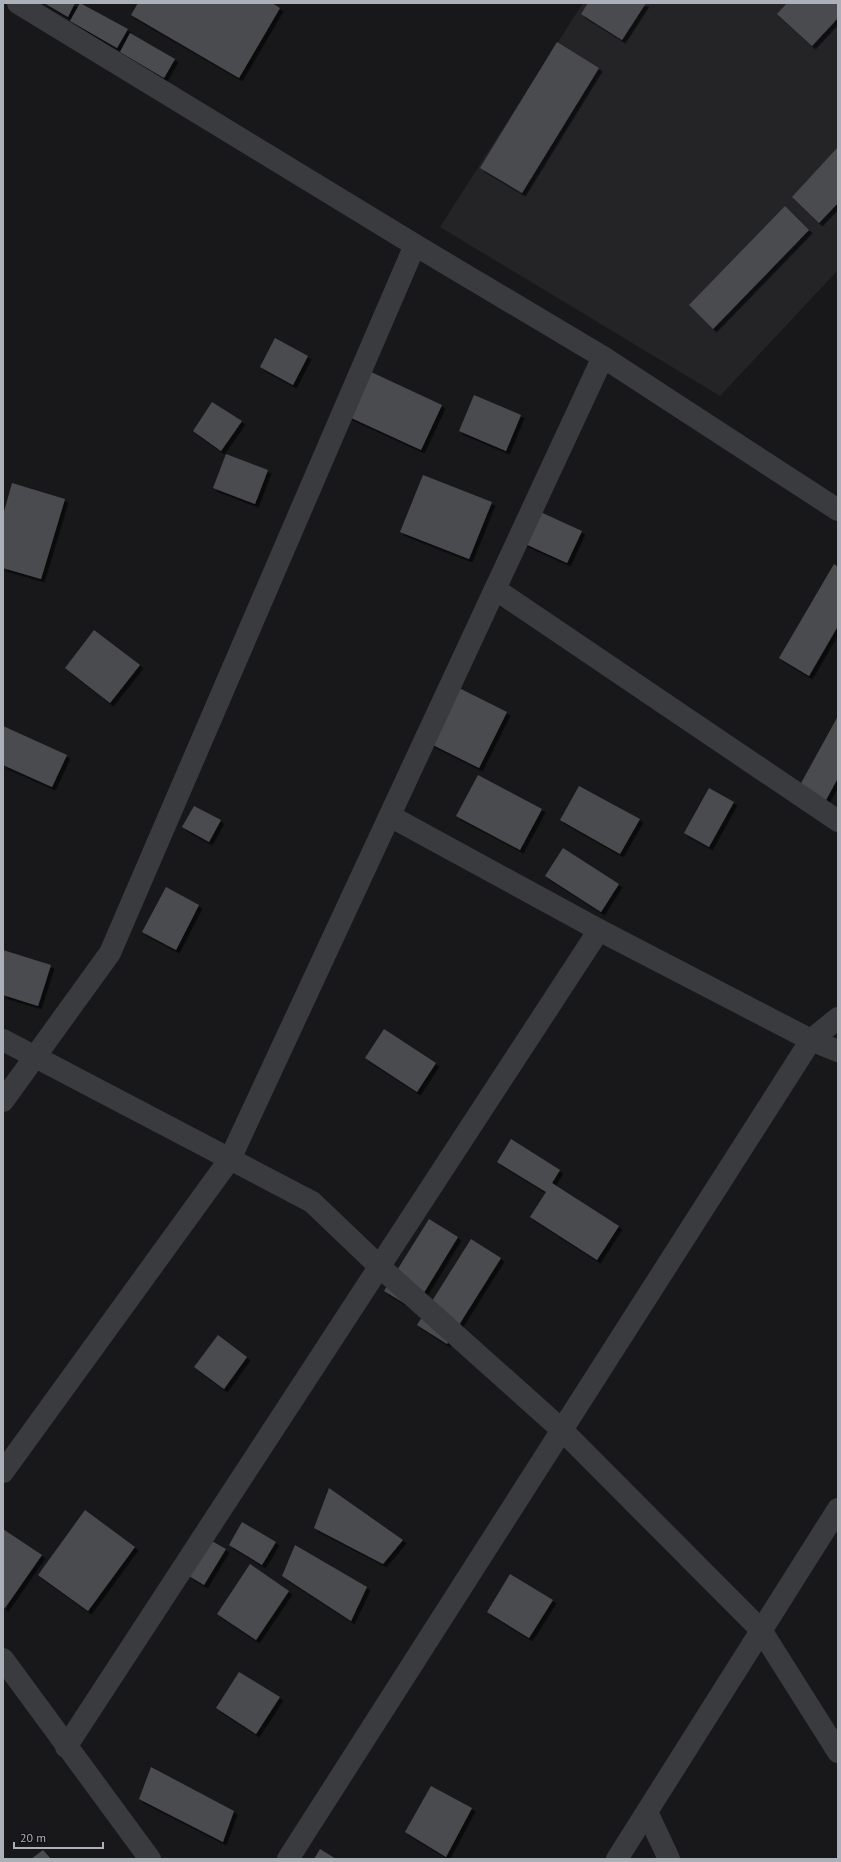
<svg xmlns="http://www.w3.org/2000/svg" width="841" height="1862" font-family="'PT Sans',sans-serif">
  <defs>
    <filter id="shadow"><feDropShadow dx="3.5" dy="3.5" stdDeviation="0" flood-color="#0009"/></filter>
  </defs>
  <rect width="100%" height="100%" fill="#18181a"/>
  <polygon fill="#242427" points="583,3 838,3 838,270 720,396 440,227"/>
  <g fill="#4a4b4f" filter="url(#shadow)">
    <polygon points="44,3 75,3 68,17"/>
    <polygon points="80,3 128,29 117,48 70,21"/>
    <polygon points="138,3 272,3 280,8 239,78 131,15"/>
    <polygon points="588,3 646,3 622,40 581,14"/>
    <polygon points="787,3 838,3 838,18 812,46 777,14"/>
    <polygon points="130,33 175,59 164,78 120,52"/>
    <polygon points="557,42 599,68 522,193 480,168"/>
    <polygon points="838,147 838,203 819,223 792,197"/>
    <polygon points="785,206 809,230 713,329 689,305"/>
    <polygon points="275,338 308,356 293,385 260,367"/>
    <polygon points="369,371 442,405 421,450 347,416"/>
    <polygon points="474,395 521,415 506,451 459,431"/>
    <polygon points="212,402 242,421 221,451 193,431"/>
    <polygon points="226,454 268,470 255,504 213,488"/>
    <polygon points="423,475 492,502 469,559 400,532"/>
    <polygon points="12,483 65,499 41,579 3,568 3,515"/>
    <polygon points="525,505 582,531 567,563 510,537"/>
    <polygon points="834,564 838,567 838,626 809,676 779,658"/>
    <polygon points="94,630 140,665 110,703 65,668"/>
    <polygon points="451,684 507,712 479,768 423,740"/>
    <polygon points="838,716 838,778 826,800 800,785"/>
    <polygon points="3,726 67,755 52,787 3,765"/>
    <polygon points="478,775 542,809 520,850 456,816"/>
    <polygon points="579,786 640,819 620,854 560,820"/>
    <polygon points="709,788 734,802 709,847 684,833"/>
    <polygon points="194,806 221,820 209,842 182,827"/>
    <polygon points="563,848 619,884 601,912 545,876"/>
    <polygon points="166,887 199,905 176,950 142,932"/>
    <polygon points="3,950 51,965 38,1006 3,995"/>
    <polygon points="384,1029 436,1063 417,1092 365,1058"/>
    <polygon points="511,1139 560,1170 552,1183 619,1226 597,1260 530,1217 546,1192 497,1162"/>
    <polygon points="429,1219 458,1237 414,1309 384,1291"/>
    <polygon points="471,1239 501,1258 447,1344 417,1325"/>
    <polygon points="218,1335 247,1357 224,1389 194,1367"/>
    <polygon points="329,1488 403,1540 383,1564 314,1528"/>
    <polygon points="85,1510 135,1547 88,1611 38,1575"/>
    <polygon points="242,1522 276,1542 262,1565 229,1545"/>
    <polygon points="3,1529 42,1555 5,1608 3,1607"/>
    <polygon points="210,1540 226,1549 204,1585 189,1576"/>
    <polygon points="295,1545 367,1587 351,1621 282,1576"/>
    <polygon points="250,1564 289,1591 256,1640 217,1614"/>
    <polygon points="510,1574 553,1600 529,1638 487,1612"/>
    <polygon points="239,1672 280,1697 256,1734 216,1708"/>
    <polygon points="151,1767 234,1811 223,1842 139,1799"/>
    <polygon points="431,1786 472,1808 446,1857 405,1832"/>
    <polygon points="320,1849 336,1859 314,1859"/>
    <polygon points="43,1850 51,1859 31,1859"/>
  </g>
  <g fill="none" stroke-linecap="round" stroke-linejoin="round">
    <g stroke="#3a3b3e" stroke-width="22">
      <polyline points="18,3 415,245 603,357 838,510"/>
      <polyline points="495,589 838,821"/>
      <polyline points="390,816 599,930 811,1040 838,1051"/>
      <polyline points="3,1040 312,1202 380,1267 562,1430 761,1630 838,1752"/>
      <polyline points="3,1101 110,953 415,245"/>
      <polyline points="3,1472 230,1159 603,357"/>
      <polyline points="3,1659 150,1859"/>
      <polyline points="66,1747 599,930"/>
      <polyline points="647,1812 669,1859"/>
      <polyline points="288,1859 811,1040 838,1018"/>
      <polyline points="617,1859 838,1509"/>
    </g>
  </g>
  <rect width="841" height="1862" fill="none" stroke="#acb0b8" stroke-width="8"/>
  <path d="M14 1842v6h89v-6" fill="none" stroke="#acb0b8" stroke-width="2"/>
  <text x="20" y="1842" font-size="12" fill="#acb0b8" stroke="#131315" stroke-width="3" paint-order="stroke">20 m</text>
</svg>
